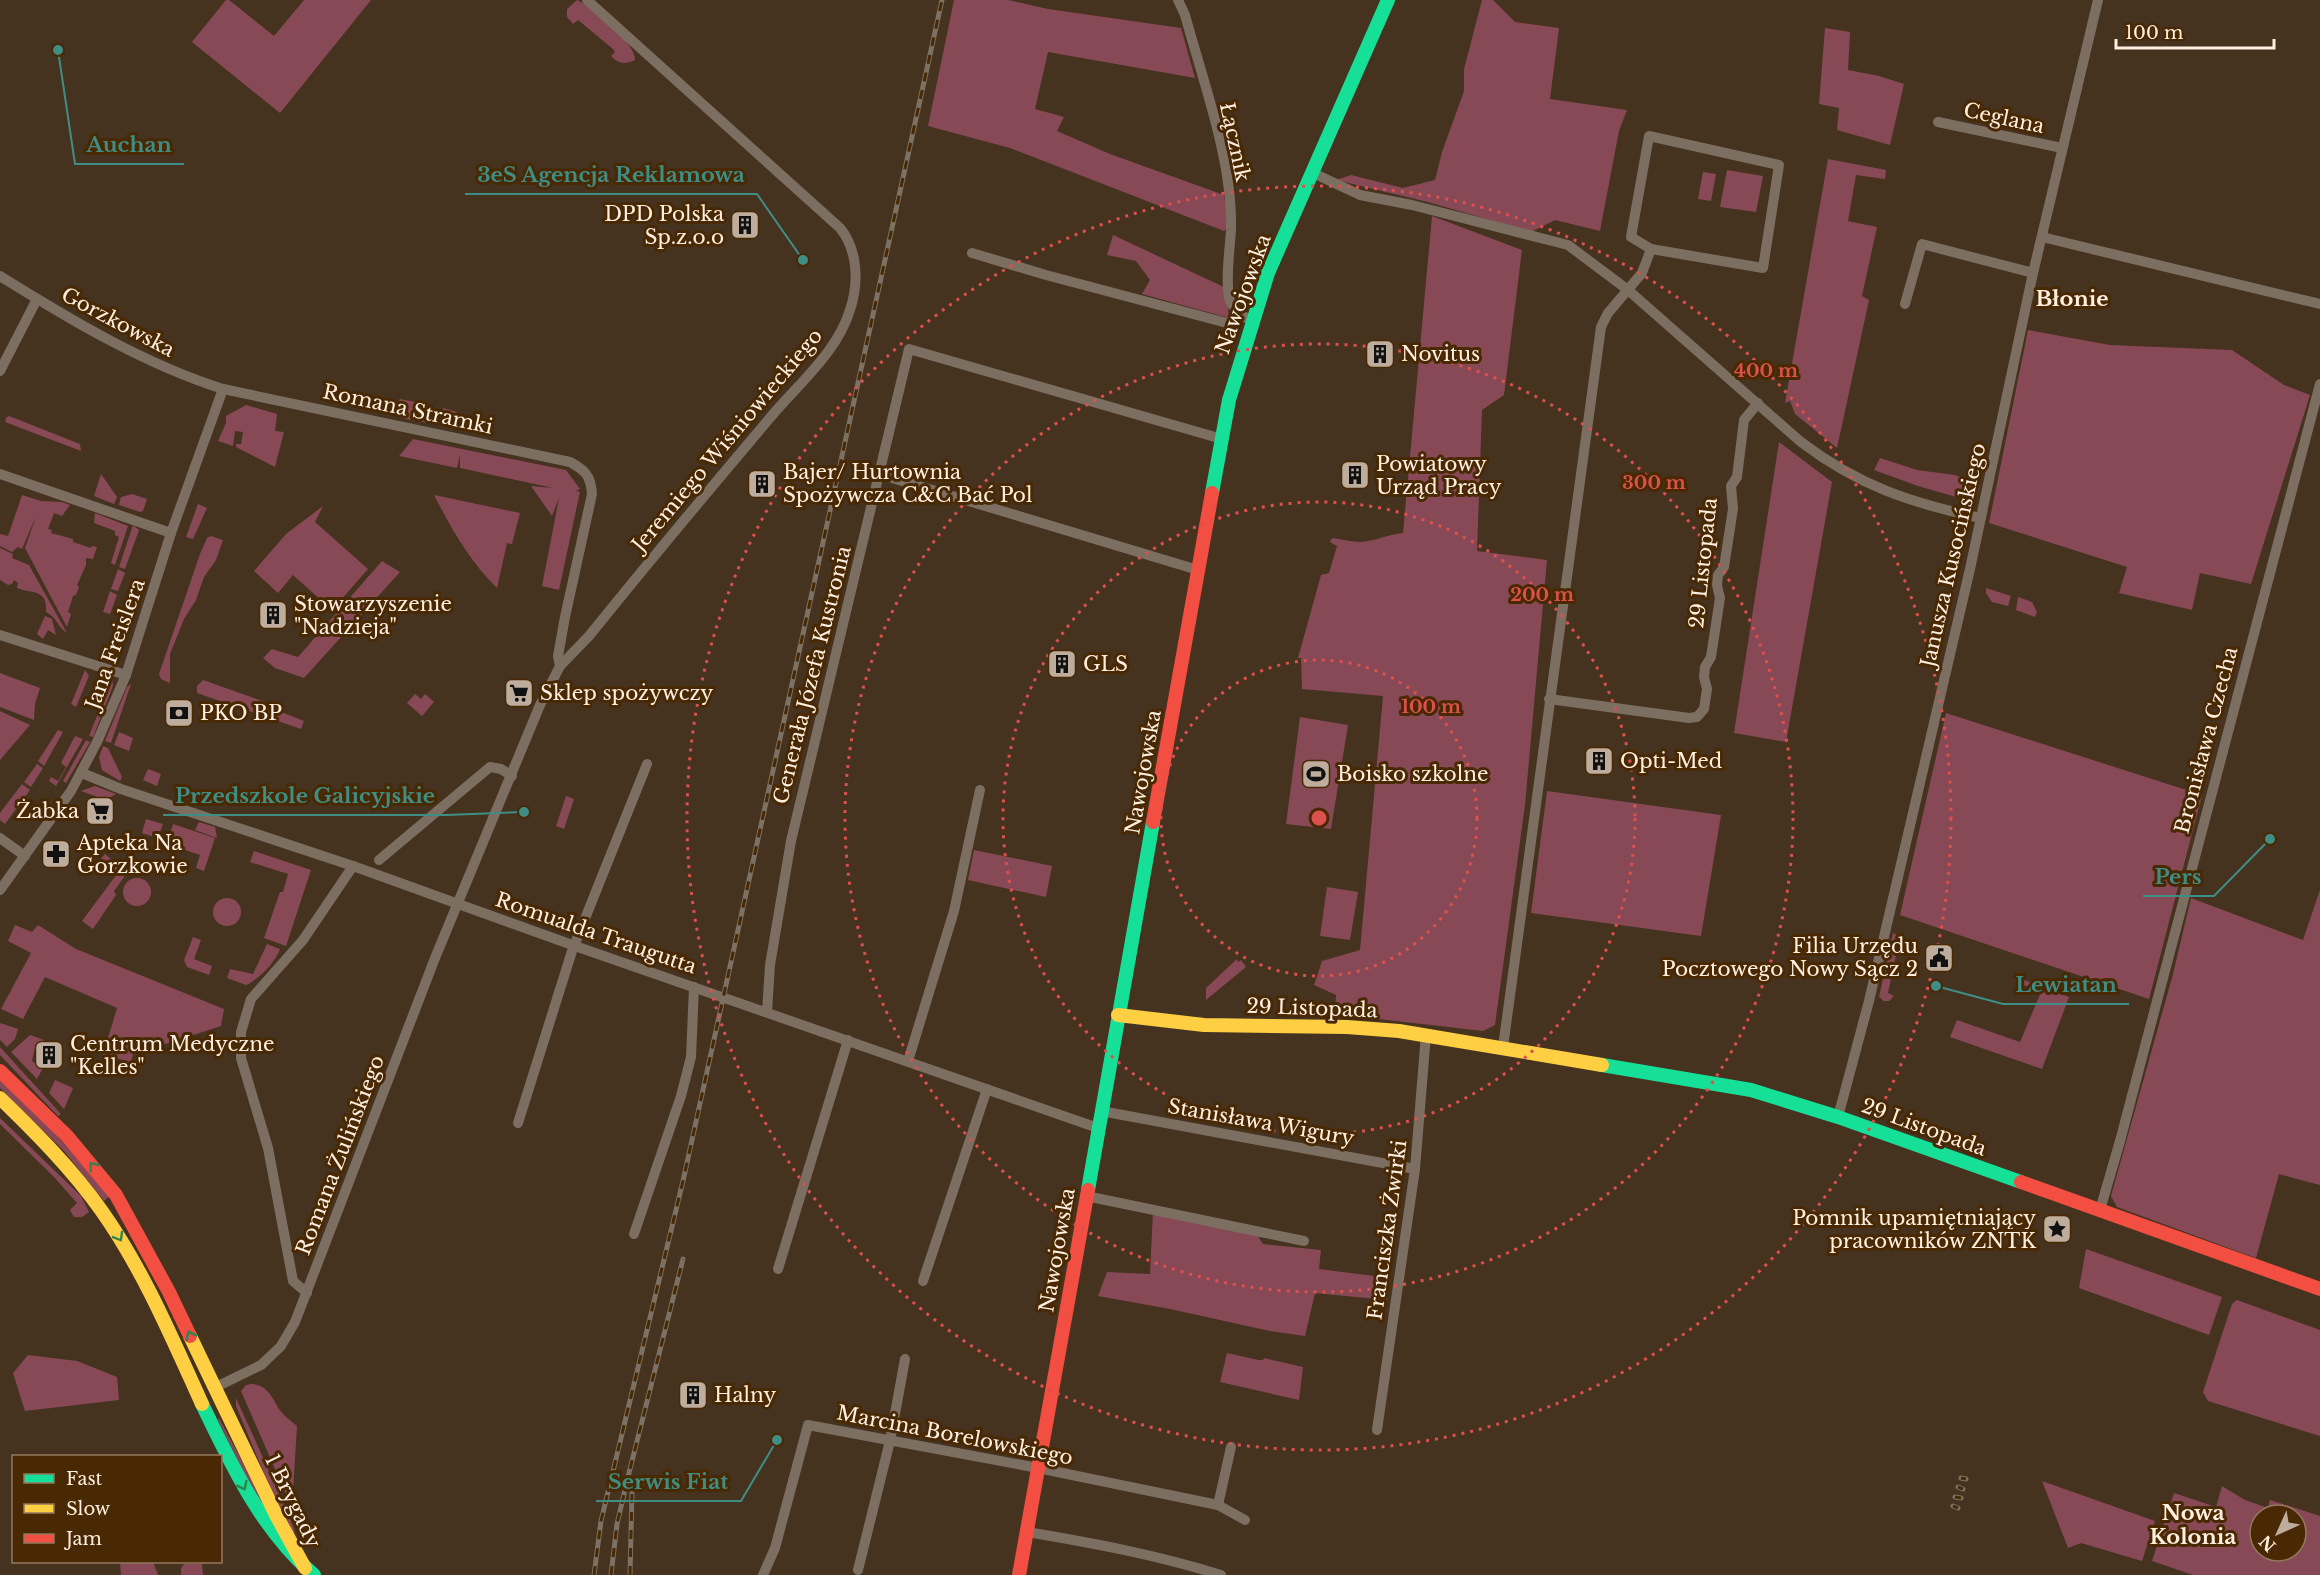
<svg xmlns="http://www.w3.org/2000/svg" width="2320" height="1575" font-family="'Libre Baskerville',serif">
  <rect width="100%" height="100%" fill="#45321f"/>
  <g fill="#884957" fill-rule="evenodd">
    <polygon points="226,0 229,0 274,36 304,0 371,0 280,113 192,42"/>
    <path d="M577 0C591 6 637 44 635 60 625 64 620 65 611 56L615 52 613 49 578 20 573 24 567 17V9Z"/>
    <polygon points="954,0 1008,0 1048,9 1181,28 1195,78 1048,52 1035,109 1064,117 1057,131 1110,154 1224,195 1229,227 1224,231 1010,148 928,126"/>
    <polygon points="1482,0 1493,0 1515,22 1559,28 1550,99 1627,110 1619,131 1600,231 1555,220 1531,232 1428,202 1336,180 1351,175 1403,188 1435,180 1442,152 1464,91 1464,69"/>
    <polygon points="1825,28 1850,32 1848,70 1879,76 1904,84 1890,145 1837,130 1839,108 1819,104"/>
    <polygon points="1828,159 1886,170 1885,179 1856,175 1848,221 1877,227 1862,296 1869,300 1837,448 1795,414 1790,401 1785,403"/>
    <polygon points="1727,170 1763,176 1756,212 1720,207"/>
    <polygon points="1703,172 1716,174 1711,201 1698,199"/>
    <path d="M1432 216 1522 250 1504 395 1482 410 1477 551 1547 560 1525 805 1495 1025 1483 1031 1335 1014 1336 995 1314 985 1322 961 1360 950 1383 696 1302 689 1301 658H1298L1321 575 1329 573 1337 546 1330 542 1332 538C1341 539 1352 542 1361 542 1376 541 1389 534 1403 533Z"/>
    <polygon points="1113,235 1226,288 1229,318 1142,294 1150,280 1136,261 1107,255"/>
    <polygon points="2028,330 2110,345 2232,350 2284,385 2310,395 2251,584 2200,573 2192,610 2119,593 2127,567 1989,523"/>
    <polygon points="400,399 421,403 419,415 429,417 428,423 401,418 397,413"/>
    <polygon points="246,405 277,414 275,431 284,432 275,467 236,447 236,444 241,444 243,432 235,431 233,446 218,441 226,423 226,416"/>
    <polygon points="443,408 457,412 453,427 439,424"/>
    <polygon points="9,416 80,444 81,451 5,422 6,418"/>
    <polygon points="413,439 566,470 580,489 576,491 580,492 559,590 542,586 559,498 552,516 531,486 553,488 460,468 460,455 457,468 399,456"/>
    <polygon points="1779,442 1832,482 1786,742 1734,733"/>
    <polygon points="1880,458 1917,470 1955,475 1980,485 1975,501 1970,501 1918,486 1874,470"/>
    <polygon points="101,474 117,497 114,504 94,496"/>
    <polygon points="132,494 147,499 143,511 140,512 119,505 121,497"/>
    <polygon points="22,495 41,501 62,502 70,505 62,516 54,513 48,529 52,530 51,533 73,539 73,542 91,548 92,546 97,547 93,559 86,558 86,565 77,585 79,587 76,595 73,596 68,612 71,614 67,627 25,548 36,516 22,549 18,547 12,552 0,546 0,534 8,536"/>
    <path d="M434 495 520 513 512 544 507 543 497 588C470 562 451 528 434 495Z"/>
    <polygon points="198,504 207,508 193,539 186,537"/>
    <polygon points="323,506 315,522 368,569 332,610 293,575 278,593 254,571 286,534"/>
    <polygon points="95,513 128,526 115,565 111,563 119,537 115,535 115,531 94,523"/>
    <polygon points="133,525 139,530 125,569 119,567"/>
    <polygon points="211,536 223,540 216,560 204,577 196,600 184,619 170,654 170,683 161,679 159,674 200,554 207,538"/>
    <path d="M0 548 13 554 12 558 29 565 67 633C57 627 58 618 46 612 48 588 31 594 17 588L18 583 14 580 12 584 8 585 0 580Z"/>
    <polygon points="382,561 400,572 304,678 275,668 263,658 272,649 298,657"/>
    <polygon points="118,569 125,573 118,591 111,589"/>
    <polygon points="1986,588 2011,596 2008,606 1992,602 1986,593"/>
    <polygon points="110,591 117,595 110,614 103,612"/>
    <polygon points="2018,597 2032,602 2037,612 2035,617 2016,610"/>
    <polygon points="45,616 52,619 56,635 48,630 43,639 37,634"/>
    <polygon points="85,670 89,676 76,707 71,704"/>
    <polygon points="0,673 40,688 35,704 34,720 0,707"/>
    <polygon points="112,678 113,686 93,737 89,736"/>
    <polygon points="203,680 265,702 264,705 304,721 301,729 197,693 197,686"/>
    <polygon points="131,684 111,743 105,741 127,687"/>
    <polygon points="415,694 421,699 425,694 434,702 422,716 407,703"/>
    <polygon points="0,711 30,725 0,760"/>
    <polygon points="1946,713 2202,795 2149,999 1900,915"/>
    <polygon points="1300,717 1348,725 1331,829 1286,824"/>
    <polygon points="58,730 63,732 44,766 38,761"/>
    <polygon points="119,732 133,738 129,751 114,745"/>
    <polygon points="75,736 83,739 56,786 49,781 51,777 58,781 66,767 61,763"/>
    <polygon points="86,740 90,742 66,783 63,781"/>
    <polygon points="103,746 108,748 122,777 120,781 102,770 99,757"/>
    <polygon points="37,764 43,768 31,787 24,782"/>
    <polygon points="148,769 161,774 157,786 143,780"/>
    <polygon points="22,784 30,790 5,824 0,820 0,813"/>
    <polygon points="95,786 116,794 106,800 81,791"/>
    <polygon points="1547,791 1721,815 1701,936 1531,913"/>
    <polygon points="566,796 574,799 564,829 556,826"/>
    <polygon points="146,819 163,824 158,838 142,833"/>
    <polygon points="199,822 215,827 217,838 195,830"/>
    <polygon points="173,824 215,838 204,871 196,868 200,855 167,844"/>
    <polygon points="974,850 1052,866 1046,897 968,880"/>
    <polygon points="254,851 311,870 286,946 264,938 280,892 283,892 288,874 250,862"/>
    <polygon points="105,854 127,873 114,891 116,895 93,929 82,921 117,874 100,860"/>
    <circle cx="137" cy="892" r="14"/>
    <polygon points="1327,887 1358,892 1350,940 1320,936"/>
    <polygon points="2320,890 2320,1185 2279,1174 2256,1258 2117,1207 2111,1196 2173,974 2191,898 2303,940"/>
    <circle cx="227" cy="912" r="14"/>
    <polygon points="15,925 32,932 38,925 76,949 224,1009 221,1026 166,1044 136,1041 131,1062 103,1055 117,1008 45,977 23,1019 1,1009 31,953 8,941"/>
    <polygon points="1893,933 1900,936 1888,993 1894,996 1889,1001 1884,1001 1879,997"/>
    <polygon points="193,937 201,940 194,959 212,966 209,975 187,967 184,960"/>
    <path d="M267 944 280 949C275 963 259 979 246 985L227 978 230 969 253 974Z"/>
    <polygon points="1237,959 1238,962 1241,960 1246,967 1206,1000 1206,988"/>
    <polygon points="2016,977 2069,997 2042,1069 1950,1037 1957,1020 2020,1042 2041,992 2014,981"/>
    <polygon points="0,1023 18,1029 15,1039 7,1047 0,1040"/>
    <polygon points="30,1035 44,1040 35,1048 32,1061 43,1068 37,1079 11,1052"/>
    <polygon points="0,1047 61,1114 58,1116 0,1055"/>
    <polygon points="0,1079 50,1128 110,1196 104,1201 64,1151 0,1088"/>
    <polygon points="55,1080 73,1088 64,1109 49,1093"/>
    <polygon points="0,1118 81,1196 89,1212 82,1217 74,1217 70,1210 77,1203 55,1178 0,1124"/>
    <polygon points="1153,1211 1255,1232 1263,1244 1321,1250 1319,1269 1390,1278 1387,1300 1315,1293 1305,1336 1270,1331 1170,1309 1098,1296 1107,1272 1150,1274"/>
    <polygon points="2086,1249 2222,1297 2209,1335 2079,1288"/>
    <polygon points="2237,1300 2320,1330 2320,1436 2208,1401 2203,1392 2232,1304"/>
    <polygon points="1227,1353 1258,1360 1263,1360 1264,1358 1303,1367 1299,1400 1220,1382"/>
    <polygon points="28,1355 77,1361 117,1377 119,1400 25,1411 13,1373"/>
    <path d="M252 1384C267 1385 272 1397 279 1409 284 1416 291 1421 297 1426L292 1508 241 1391 246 1385Z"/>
    <polygon points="236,1398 285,1506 294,1529 295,1536 270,1488 236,1406"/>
    <polygon points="219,1418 264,1502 261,1508 218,1420"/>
    <polygon points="2042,1481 2155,1521 2142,1561 2081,1543 2068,1548"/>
    <path d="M2222 1486 2245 1500 2268 1508 2270 1500 2320 1516V1575H2193L2152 1561 2174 1493 2216 1507ZM2260 1515H2296V1551H2260Z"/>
    <polygon points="120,1562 153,1562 158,1575 121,1575"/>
    <polygon points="184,1564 202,1564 203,1575 181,1575 181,1568"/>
  </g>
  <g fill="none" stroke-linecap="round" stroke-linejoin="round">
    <g stroke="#7c6e61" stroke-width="10">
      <path d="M1178 0 1185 15C1203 81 1233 162 1231 230 1230 247 1224 289 1231 303 1235 311 1244 317 1252 321"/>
      <polyline points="1938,122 2062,148"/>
      <path d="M1313 173 1360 195 1412 205 1568 245 1628 290 1801 442C1859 486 1911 503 1981 518"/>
      <polyline points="2042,237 2320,304"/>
      <polyline points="972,253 1046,275 1227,323 1242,315"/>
      <path d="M0 276C71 320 144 364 223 389L570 462C585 470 591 476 592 494L565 617 558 656 560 666"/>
      <polyline points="1905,304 1922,244 2033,273"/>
      <polyline points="0,371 37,299"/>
      <polyline points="0,474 171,533"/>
      <polyline points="879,474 1198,570"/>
      <polyline points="0,635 126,675"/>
      <polyline points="1549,699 1689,718 1697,717 1704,709 1707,689 1704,677 1705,667 1711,657 1720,598 1717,585 1718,575 1724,567 1733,509 1731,486 1737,477 1744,420 1758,403"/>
      <polyline points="82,773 121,789 353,866 575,946 1098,1128"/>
      <polyline points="0,838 25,856"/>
      <polyline points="379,860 490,767 501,769 512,776"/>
      <polyline points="0,890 71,791 97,742 126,675 171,533 223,389"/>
      <polyline points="767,1012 770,965 791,841 909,349 1222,439"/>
      <polyline points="1503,1047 1601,327 1608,313 1642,273 1651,249 1631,237 1649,136 1779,165 1763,268 1651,249"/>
      <polyline points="908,1061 954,911 980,790"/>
      <polyline points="1101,1111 1415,1169"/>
      <polyline points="1838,1117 1869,1001 1970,569 2033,273 2098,0"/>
      <polyline points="518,1123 572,951 647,764"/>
      <polyline points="1086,1196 1304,1241"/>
      <polyline points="2100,1210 2120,1141 2320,384"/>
      <polyline points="634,1234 681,1096 691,1057 694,987"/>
      <polyline points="778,1269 848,1040"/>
      <polyline points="923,1281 987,1089"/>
      <polyline points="307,1293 293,1281 268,1148 241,1058 241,1032 251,999 303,940 353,866"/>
      <path d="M216 1387 261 1365 281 1346 295 1322 435 958 540 705 560 666 589 636C648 563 708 491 769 419 797 385 837 353 850 310 859 283 858 250 840 228L587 0"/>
      <polyline points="1377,1430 1415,1169 1426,1034"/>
      <polyline points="1218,1505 1231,1447"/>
      <path d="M1027 1532C1093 1543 1157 1555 1221 1575"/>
      <polyline points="858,1570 890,1441 905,1359"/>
      <polyline points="763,1575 775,1548 808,1425 1038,1468 1218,1505 1245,1520"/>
    </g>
    <g stroke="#16e098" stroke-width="14">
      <polyline points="1212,493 1229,400 1268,273 1388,0"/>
      <polyline points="1602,1065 1751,1090 1838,1117 2021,1182"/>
      <polyline points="1088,1190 1153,822"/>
      <path d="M202 1404C232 1466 261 1529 314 1575"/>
    </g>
    <g stroke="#ffcf43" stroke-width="14">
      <polyline points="1118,1015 1204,1025 1347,1027 1399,1031 1602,1065"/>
      <path d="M0 1098C36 1133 72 1169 101 1210 143 1269 172 1338 202 1404"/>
      <polyline points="190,1336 276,1515 305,1568"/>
    </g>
    <g stroke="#f24e42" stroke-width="14">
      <polyline points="1153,822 1212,493"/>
      <polyline points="0,1071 67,1136 116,1195 169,1292 190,1336"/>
      <polyline points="2021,1182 2320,1289"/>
      <polyline points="1019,1575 1088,1190"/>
    </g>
    <g stroke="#7d7164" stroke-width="5">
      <g id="rail">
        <polyline points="1961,1478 1966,1479"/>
        <polyline points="1958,1487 1963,1489"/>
        <polyline points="1955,1497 1961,1498"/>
        <polyline points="1953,1506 1958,1508"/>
        <polyline points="594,1575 601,1521 683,1181 942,0"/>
        <polyline points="611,1575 617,1524 628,1477 683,1259"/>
        <polyline points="630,1575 632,1493"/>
      </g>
    </g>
    <use href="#rail" stroke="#492903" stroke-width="3" stroke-dasharray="9" stroke-linecap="butt"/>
  </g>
  <defs><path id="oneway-chevron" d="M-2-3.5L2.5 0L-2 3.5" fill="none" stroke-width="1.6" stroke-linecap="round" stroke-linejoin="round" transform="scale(1.5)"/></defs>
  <g stroke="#30844e">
    <use href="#oneway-chevron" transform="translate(93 1166) rotate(-129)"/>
    <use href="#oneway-chevron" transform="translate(119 1237) rotate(60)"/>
    <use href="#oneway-chevron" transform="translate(190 1335) rotate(-117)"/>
    <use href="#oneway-chevron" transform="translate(243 1486) rotate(63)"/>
  </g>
  <g fill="none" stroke="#de504d" stroke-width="3" stroke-dasharray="3 6">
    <circle cx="1319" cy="818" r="158"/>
    <circle cx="1319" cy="818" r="316"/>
    <circle cx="1319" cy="818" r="474"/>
    <circle cx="1319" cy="818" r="632"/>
  </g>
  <defs>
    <g id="building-square" transform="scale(1.5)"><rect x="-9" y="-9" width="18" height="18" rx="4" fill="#bead9d" stroke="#492903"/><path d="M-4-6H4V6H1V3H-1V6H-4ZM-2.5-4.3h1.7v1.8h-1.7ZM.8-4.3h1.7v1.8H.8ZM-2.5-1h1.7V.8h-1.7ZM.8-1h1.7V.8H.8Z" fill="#111"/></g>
    <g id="supermarket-square" transform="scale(1.5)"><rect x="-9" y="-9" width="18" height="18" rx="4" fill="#bead9d" stroke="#492903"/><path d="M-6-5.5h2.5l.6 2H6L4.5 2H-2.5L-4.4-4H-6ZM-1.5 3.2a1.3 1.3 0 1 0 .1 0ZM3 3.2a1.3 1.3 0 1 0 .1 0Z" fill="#111"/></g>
    <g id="bank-square" transform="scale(1.5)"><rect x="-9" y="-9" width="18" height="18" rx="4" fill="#bead9d" stroke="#492903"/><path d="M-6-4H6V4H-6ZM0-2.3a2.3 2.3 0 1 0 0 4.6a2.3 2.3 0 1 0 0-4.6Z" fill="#111"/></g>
    <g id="stadium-square" transform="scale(1.5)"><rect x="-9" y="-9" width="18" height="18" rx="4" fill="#bead9d" stroke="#492903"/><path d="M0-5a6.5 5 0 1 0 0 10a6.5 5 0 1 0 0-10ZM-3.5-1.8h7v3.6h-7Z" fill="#111"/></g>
    <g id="pharmacy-square" transform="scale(1.5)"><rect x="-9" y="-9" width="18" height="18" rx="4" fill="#bead9d" stroke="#492903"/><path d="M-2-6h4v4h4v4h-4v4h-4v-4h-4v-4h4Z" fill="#111"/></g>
    <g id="civic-square" transform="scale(1.5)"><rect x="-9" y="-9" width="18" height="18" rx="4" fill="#bead9d" stroke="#492903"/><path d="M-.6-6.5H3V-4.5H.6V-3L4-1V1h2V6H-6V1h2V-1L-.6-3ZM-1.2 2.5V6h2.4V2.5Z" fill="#111"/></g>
    <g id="sight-square" transform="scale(1.5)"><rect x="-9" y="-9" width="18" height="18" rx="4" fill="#bead9d" stroke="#492903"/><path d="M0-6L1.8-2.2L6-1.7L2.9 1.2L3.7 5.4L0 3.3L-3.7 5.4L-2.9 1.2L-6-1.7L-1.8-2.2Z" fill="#111"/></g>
  </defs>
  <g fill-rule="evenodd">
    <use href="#building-square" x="745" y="225"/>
    <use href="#building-square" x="1380" y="354"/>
    <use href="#building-square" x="1355" y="475"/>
    <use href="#building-square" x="762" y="484"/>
    <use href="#building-square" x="273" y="615"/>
    <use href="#building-square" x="1062" y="664"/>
    <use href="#supermarket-square" x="519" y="693"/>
    <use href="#bank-square" x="179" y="713"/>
    <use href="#building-square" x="1599" y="761"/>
    <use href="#stadium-square" x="1316" y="774"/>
    <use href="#supermarket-square" x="100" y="811"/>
    <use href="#pharmacy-square" x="56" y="854"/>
    <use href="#civic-square" x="1939" y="958"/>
    <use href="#building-square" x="49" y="1055"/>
    <use href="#sight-square" x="2057" y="1229"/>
    <use href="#building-square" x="693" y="1395"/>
  </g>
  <g text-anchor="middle" stroke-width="6" stroke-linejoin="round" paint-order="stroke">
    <g font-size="20" fill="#ffefe1" stroke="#492903">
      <text transform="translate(2004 118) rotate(12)" y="7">Ceglana</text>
      <text transform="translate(1235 142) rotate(78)" y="7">Łącznik</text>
      <text transform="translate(1243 294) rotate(-70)" y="7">Nawojowska</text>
      <text transform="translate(118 322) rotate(28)" y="7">Gorzkowska</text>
      <text transform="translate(408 409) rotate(12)" y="7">Romana Stramki</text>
      <text transform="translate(727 440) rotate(-50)" y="7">Jeremiego Wiśniowieckiego</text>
      <text transform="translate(1953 555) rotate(-77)" y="7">Janusza Kusocińskiego</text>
      <text transform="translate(1703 563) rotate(-84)" y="7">29 Listopada</text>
      <text transform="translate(115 644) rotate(-70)" y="7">Jana Freislera</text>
      <text transform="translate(812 675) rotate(-76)" y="7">Generała Józefa Kustronia</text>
      <text transform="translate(2206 740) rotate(-75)" y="7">Bronisława Czecha</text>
      <text transform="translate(1143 772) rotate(-80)" y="7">Nawojowska</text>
      <text transform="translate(596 933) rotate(19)" y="7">Romualda Traugutta</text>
      <text transform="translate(1312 1008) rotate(2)" y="7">29 Listopada</text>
      <text transform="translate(1261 1122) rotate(10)" y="7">Stanisława Wigury</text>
      <text transform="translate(1924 1127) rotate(20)" y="7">29 Listopada</text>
      <text transform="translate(340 1155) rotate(-69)" y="7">Romana Żulińskiego</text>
      <text transform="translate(1387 1230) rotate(-82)" y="7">Franciszka Żwirki</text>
      <text transform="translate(1057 1250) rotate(-80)" y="7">Nawojowska</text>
      <text transform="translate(955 1435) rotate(11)" y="7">Marcina Borelowskiego</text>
      <text transform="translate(293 1501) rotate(64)" y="7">1 Brygady</text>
    </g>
    <g font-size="20" fill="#ffefe1" stroke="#492903" text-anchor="start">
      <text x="724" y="221" text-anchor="end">DPD Polska<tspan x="724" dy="23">Sp.z.o.o</tspan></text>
      <text x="1401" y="361">Novitus</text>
      <text x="1376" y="471">Powiatowy<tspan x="1376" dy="23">Urząd Pracy</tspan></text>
      <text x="783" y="479">Bajer/ Hurtownia<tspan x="783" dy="23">Spożywcza C&amp;C Bać Pol</tspan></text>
      <text x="294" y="611">Stowarzyszenie<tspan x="294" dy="23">"Nadzieja"</tspan></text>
      <text x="1083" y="671">GLS</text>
      <text x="540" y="700">Sklep spożywczy</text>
      <text x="200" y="720">PKO BP</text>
      <text x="1620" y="768">Opti-Med</text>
      <text x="1337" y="781">Boisko szkolne</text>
      <text x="79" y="818" text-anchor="end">Żabka</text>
      <text x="77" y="850">Apteka Na<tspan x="77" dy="23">Gorzkowie</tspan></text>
      <text x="1918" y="953" text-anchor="end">Filia Urzędu<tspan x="1918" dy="23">Pocztowego Nowy Sącz 2</tspan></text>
      <text x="70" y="1051">Centrum Medyczne<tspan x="70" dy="23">"Kelles"</tspan></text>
      <text x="2036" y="1225" text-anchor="end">Pomnik upamiętniający<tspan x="2036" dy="23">pracowników ZNTK</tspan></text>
      <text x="714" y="1402">Halny</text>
    </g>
    <g font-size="21" font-weight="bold" fill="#ffefe1" stroke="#492903">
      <text x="2072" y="306">Błonie</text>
      <text x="2193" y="1520">Nowa<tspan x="2193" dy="24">Kolonia</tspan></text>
    </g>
  </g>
  <circle cx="1319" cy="818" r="9" fill="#de504d" stroke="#492903" stroke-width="3"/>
  <g font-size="18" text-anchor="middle" font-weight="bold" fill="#de504d" stroke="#492903" stroke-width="6" stroke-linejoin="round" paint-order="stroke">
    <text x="1766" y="377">400 m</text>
    <text x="1654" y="489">300 m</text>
    <text x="1542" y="601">200 m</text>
    <text x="1431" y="713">100 m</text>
  </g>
  <path fill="none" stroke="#3f8e85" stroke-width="2" d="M58 50L75 164H184M803 260L757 194H465M524 812L447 815H163M2270 839L2214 896H2143M1936 986L2003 1004H2129M777 1440L741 1501H596"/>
  <g fill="#3f8e85" stroke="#492903" stroke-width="2">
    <circle cx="58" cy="50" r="6"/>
    <circle cx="803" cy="260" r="6"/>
    <circle cx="524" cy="812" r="6"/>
    <circle cx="2270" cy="839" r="6"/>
    <circle cx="1936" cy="986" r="6"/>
    <circle cx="777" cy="1440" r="6"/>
  </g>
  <g font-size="21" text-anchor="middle" font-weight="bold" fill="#3f8e85" stroke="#492903" stroke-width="6" stroke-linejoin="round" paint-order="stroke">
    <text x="129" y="152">Auchan</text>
    <text x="611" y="182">3eS Agencja Reklamowa</text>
    <text x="305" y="803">Przedszkole Galicyjskie</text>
    <text x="2178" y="884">Pers</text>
    <text x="2066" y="992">Lewiatan</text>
    <text x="668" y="1489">Serwis Fiat</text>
  </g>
  <rect x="12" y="1455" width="210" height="108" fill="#492903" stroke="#92785c" stroke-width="1.5"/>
  <rect x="24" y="1474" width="30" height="9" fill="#16e098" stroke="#92785c" stroke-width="1.5"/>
  <text x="66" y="1485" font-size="18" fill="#ffefe1">Fast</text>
  <rect x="24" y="1504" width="30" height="9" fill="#ffcf43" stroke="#92785c" stroke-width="1.5"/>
  <text x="66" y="1515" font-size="18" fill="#ffefe1">Slow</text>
  <rect x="24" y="1534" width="30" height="9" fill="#f24e42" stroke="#92785c" stroke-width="1.5"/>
  <text x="66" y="1545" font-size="18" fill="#ffefe1">Jam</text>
  <g transform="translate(2278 1533) rotate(225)"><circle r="28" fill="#492903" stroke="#92785c" stroke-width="1.5"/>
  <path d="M0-4.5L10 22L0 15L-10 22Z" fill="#bead9d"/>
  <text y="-9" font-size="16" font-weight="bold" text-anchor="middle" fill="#ffefe1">N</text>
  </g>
  <path d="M2116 39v9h158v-9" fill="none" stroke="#ffefe1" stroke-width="3"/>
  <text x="2125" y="39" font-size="18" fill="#ffefe1" stroke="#492903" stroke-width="4.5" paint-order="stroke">100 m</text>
</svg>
